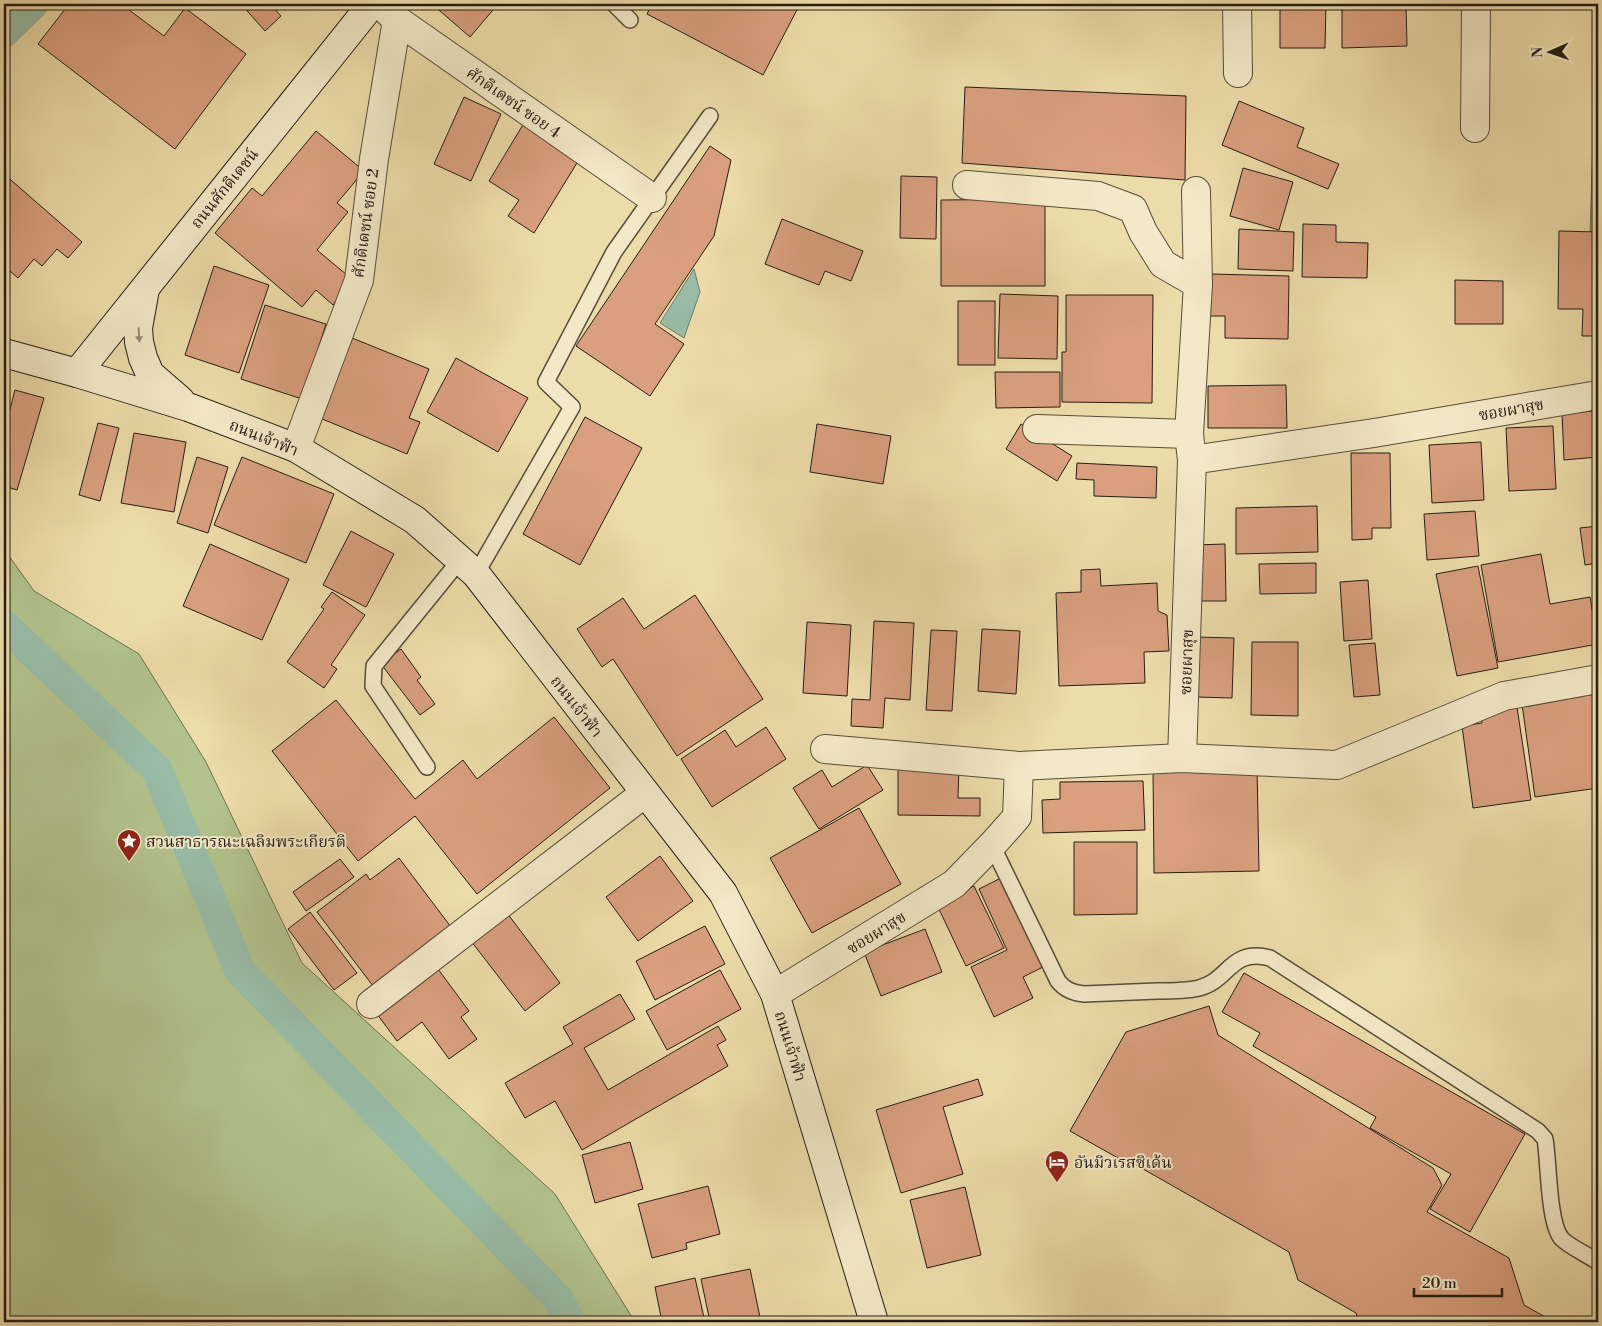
<svg xmlns="http://www.w3.org/2000/svg" width="1602" height="1326" font-family="'Libre Bodoni','Noto Serif Thai',serif">
  <rect width="100%" height="100%" fill="#ecdca9"/>
  <filter id="stains"><feTurbulence type="fractalNoise" baseFrequency=".004" numOctaves="4"/><feColorMatrix values="0 0 0 0 .2 0 0 0 0 .09 0 0 0 0 .02 0 0 0 .5 -.17"/></filter>
  <radialGradient id="worn" r=".72"><stop offset=".6" stop-color="#630" stop-opacity="0"/><stop offset="1" stop-color="#630" stop-opacity=".3"/></radialGradient>
  <g fill="#b2c28c" stroke="#6c7050">
    <polygon points="1597,4 1598,4 1598,235 1590,235"/>
    <polygon points="4,549 34,591 139,654 206,762 302,963 555,1194 635,1322 4,1322"/>
  </g>
  <polygon fill="#99bca7" stroke="#6b7c6d" points="694,269 700,292 684,338 660,323"/>
  <g fill="none" stroke-linecap="round" stroke-linejoin="round">
    <g stroke="#99bca7" stroke-width="31">
      <polyline points="4,32 33,4"/>
      <polyline points="4,625 157,770 240,971 558,1299 570,1322"/>
    </g>
  </g>
  <g fill="#d99f7e" stroke="#251d15">
    <polygon points="69,4 121,4 164,36 185,8 246,54 175,149 38,44"/>
    <polygon points="241,4 270,4 281,16 265,31"/>
    <polygon points="432,4 498,4 470,37"/>
    <polygon points="652,4 800,4 763,75 647,14"/>
    <polygon points="1280,4 1326,4 1325,48 1280,48"/>
    <polygon points="1347,4 1406,4 1407,46 1342,48 1342,10 1347,9"/>
    <polygon points="965,87 1186,96 1185,180 962,163"/>
    <polygon points="464,97 501,114 471,181 434,164"/>
    <polygon points="1239,101 1304,128 1297,147 1339,164 1328,189 1222,145"/>
    <polygon points="524,123 580,158 534,233 508,216 519,200 489,181"/>
    <polygon points="316,131 364,171 337,203 348,212 317,250 353,280 333,305 316,290 302,307 215,233 252,188 262,196"/>
    <polygon points="710,146 731,160 714,236 655,324 684,344 650,396 576,346"/>
    <polygon points="1243,168 1293,182 1279,230 1230,216"/>
    <polygon points="4,174 82,242 68,258 57,249 42,266 34,259 18,278 4,266"/>
    <polygon points="901,176 937,177 936,239 900,238"/>
    <polygon points="1045,199 1045,286 941,286 941,200"/>
    <polygon points="782,219 863,251 851,281 825,271 819,285 765,264"/>
    <polygon points="1303,224 1336,225 1336,242 1368,243 1367,278 1302,277"/>
    <polygon points="1239,229 1294,232 1293,271 1238,269"/>
    <polygon points="1559,231 1598,232 1598,336 1582,336 1583,309 1558,309"/>
    <polygon points="214,266 269,285 239,373 185,355"/>
    <polygon points="1211,274 1289,276 1288,339 1225,338 1225,316 1210,316"/>
    <polygon points="1455,280 1503,281 1503,324 1455,324"/>
    <polygon points="1000,294 1058,296 1057,359 998,358"/>
    <polygon points="1066,295 1153,295 1152,403 1062,402 1062,352 1066,352"/>
    <rect x="958" y="301" width="37" height="64"/>
    <polygon points="265,305 326,324 302,399 241,379"/>
    <polygon points="347,336 429,369 409,418 420,422 407,454 315,416"/>
    <polygon points="456,358 528,398 498,452 427,412"/>
    <polygon points="995,372 1060,372 1060,407 996,408"/>
    <polygon points="1286,385 1287,428 1208,428 1208,386"/>
    <polygon points="15,390 44,398 17,490 4,486 4,432"/>
    <polygon points="1598,411 1598,457 1564,460 1562,413"/>
    <polygon points="585,417 642,448 580,565 523,534"/>
    <polygon points="98,423 119,428 100,501 79,495"/>
    <polygon points="817,424 891,436 883,484 810,472"/>
    <polygon points="1021,424 1072,456 1057,481 1006,449"/>
    <polygon points="1553,426 1556,489 1509,491 1506,428"/>
    <polygon points="134,433 186,442 174,512 121,503"/>
    <polygon points="1481,442 1484,500 1432,503 1429,445"/>
    <polygon points="1351,453 1390,453 1391,528 1372,528 1372,539 1352,540"/>
    <polygon points="197,457 228,467 208,533 177,523"/>
    <polygon points="242,457 334,494 306,563 214,525"/>
    <polygon points="1077,463 1157,467 1156,498 1094,496 1094,480 1076,479"/>
    <polygon points="1317,506 1318,552 1236,554 1236,508"/>
    <polygon points="1475,511 1479,556 1427,560 1424,514"/>
    <polygon points="1598,526 1598,563 1585,565 1580,528"/>
    <polygon points="351,531 394,554 366,607 323,585"/>
    <polygon points="210,544 289,579 262,640 183,606"/>
    <polygon points="1225,544 1226,601 1196,601 1195,545"/>
    <polygon points="1541,554 1550,604 1590,597 1598,644 1498,662 1481,565"/>
    <polygon points="1316,563 1316,593 1260,594 1259,564"/>
    <polygon points="1478,566 1498,668 1457,676 1436,574"/>
    <polygon points="1100,569 1101,586 1157,583 1158,611 1167,615 1169,651 1144,652 1145,683 1059,686 1056,593 1081,592 1081,570"/>
    <polygon points="1368,580 1372,639 1344,641 1340,582"/>
    <polygon points="332,592 365,615 331,665 337,669 324,688 287,662 324,609 321,607"/>
    <polygon points="1595,593 1598,593 1598,618"/>
    <polygon points="695,595 763,699 677,756 613,659 602,667 577,629 623,598 644,629"/>
    <polygon points="874,621 914,623 910,700 885,698 883,728 851,726 852,699 870,700"/>
    <polygon points="807,622 851,625 847,696 803,693"/>
    <polygon points="982,629 1020,631 1016,694 978,691"/>
    <polygon points="931,630 957,631 952,711 926,710"/>
    <polygon points="1197,637 1234,638 1232,698 1196,697"/>
    <polygon points="1252,642 1298,642 1298,716 1251,715"/>
    <polygon points="1375,643 1380,695 1354,697 1349,645"/>
    <polygon points="401,649 421,677 417,680 435,704 420,715 381,664"/>
    <polygon points="1598,686 1598,788 1535,797 1521,697"/>
    <polygon points="336,700 415,799 463,760 477,779 554,717 610,788 477,894 415,816 358,861 272,751"/>
    <polygon points="1517,707 1531,800 1473,808 1462,726 1482,723 1481,713"/>
    <polygon points="766,727 786,759 712,807 681,759 725,730 736,747"/>
    <polygon points="898,764 959,765 958,798 980,798 980,816 898,815"/>
    <polygon points="867,765 883,790 819,829 793,788 822,770 832,787"/>
    <polygon points="1257,766 1259,871 1154,873 1153,768"/>
    <polygon points="1143,781 1145,830 1043,833 1042,800 1060,799 1060,782"/>
    <polygon points="859,808 901,884 812,933 770,858"/>
    <polygon points="1074,842 1137,842 1137,914 1074,915"/>
    <polygon points="660,856 693,901 638,941 606,897"/>
    <polygon points="399,858 451,927 373,986 317,912 366,874 370,880"/>
    <polygon points="340,859 354,877 306,911 293,892"/>
    <polygon points="1003,877 1045,966 1023,977 1033,998 994,1017 971,967 1007,950 979,889"/>
    <polygon points="974,886 1004,948 966,966 937,905"/>
    <polygon points="310,912 357,973 334,990 288,929"/>
    <polygon points="507,913 560,983 525,1011 471,941"/>
    <polygon points="705,926 725,964 655,1000 636,961"/>
    <polygon points="925,929 942,972 881,996 864,952"/>
    <polygon points="438,969 469,1011 461,1017 477,1039 449,1059 422,1022 397,1041 377,1014"/>
    <polygon points="720,970 741,1009 667,1050 646,1011"/>
    <polygon points="1244,973 1525,1134 1470,1232 1430,1209 1451,1174 1370,1128 1376,1117 1253,1046 1260,1033 1222,1012"/>
    <polygon points="620,994 635,1019 584,1048 608,1090 718,1026 726,1040 717,1045 728,1066 582,1150 555,1101 525,1118 505,1083 573,1044 563,1027"/>
    <polygon points="1209,1006 1218,1035 1433,1168 1442,1185 1427,1212 1509,1258 1524,1305 1554,1322 1359,1322 1356,1313 1298,1280 1289,1252 1129,1161 1125,1162 1070,1131 1126,1032"/>
    <polygon points="978,1079 983,1095 943,1107 963,1174 901,1193 876,1110"/>
    <polygon points="630,1142 643,1189 595,1203 582,1155"/>
    <polygon points="708,1186 720,1234 686,1243 687,1249 652,1258 638,1204"/>
    <polygon points="965,1187 981,1255 927,1268 910,1200"/>
    <polygon points="750,1269 761,1322 710,1322 701,1279"/>
    <polygon points="695,1278 705,1322 662,1322 655,1287"/>
  </g>
  <g fill="none" stroke-linecap="round" stroke-linejoin="round">
    <g stroke="#574d3a" stroke-width="18">
      <g id="service">
        <polyline points="614,4 630,20"/>
        <polyline points="476,574 572,407 546,382 614,252 710,116"/>
        <polyline points="427,767 373,686 374,666 460,560"/>
        <path d="M992 845 1058 981C1065 990 1073 993 1084 994 1108 993 1133 992 1157 991 1171 991 1186 991 1199 988 1230 980 1230 948 1270 958L1538 1131 1545 1139C1549 1161 1548 1224 1562 1239 1570 1247 1588 1255 1598 1262"/>
      </g>
    </g>
    <g stroke="#574d3a" stroke-width="30">
      <g id="minor">
        <polyline points="1237,4 1238,73"/>
        <polyline points="385,9 397,20 652,198"/>
        <polyline points="1475,128 1476,4"/>
        <polyline points="967,185 1098,196 1133,209 1143,232 1163,264 1198,284"/>
        <polyline points="1037,429 1189,434"/>
        <polyline points="296,448 359,280 374,159 397,20"/>
        <polyline points="1192,460 1374,433 1598,395"/>
        <polyline points="825,749 1019,766"/>
        <polyline points="1182,758 1192,460 1189,434 1198,284 1196,191"/>
        <polyline points="775,994 954,884 992,845 1017,817 1019,766 1182,758 1337,765 1504,696 1598,679"/>
        <polyline points="371,1004 645,793"/>
      </g>
    </g>
    <g stroke="#251d15" stroke-width="30">
      <g id="secondary">
        <polyline points="145,289 138,328 139,342 143,358 150,374 180,400"/>
        <polyline points="4,353 77,373 188,407 296,448 415,520 476,574 723,893 775,994 874,1322"/>
        <polyline points="77,373 372,4"/>
      </g>
    </g>
    <use href="#service" stroke="#f3e8c7" stroke-width="15"/>
    <use href="#minor" stroke="#f3e8c7" stroke-width="28"/>
    <use href="#secondary" stroke="#f3e8c7" stroke-width="28"/>
  </g>
  <defs><path id="oneway-solid" d="M-6-.8H1V-3.2L6.5 0L1 3.2V.8H-6Z" transform="scale(1.25)"/></defs>
  <use fill="#968d77" href="#oneway-solid" transform="translate(139 335) rotate(87)"/>
  <defs>
    <g id="sight-pin" transform="scale(1.25)"><path d="M0 17L-7.5 6A9.5 9.5 0 1 1 7.5 6Z" fill="#8f2418" stroke="#f3e8c7"/><path d="M0-6L1.8-2.2L6-1.7L2.9 1.2L3.7 5.4L0 3.3L-3.7 5.4L-2.9 1.2L-6-1.7L-1.8-2.2Z" fill="#fff"/></g>
    <g id="hotel-pin" transform="scale(1.25)"><path d="M0 17L-7.5 6A9.5 9.5 0 1 1 7.5 6Z" fill="#8f2418" stroke="#f3e8c7"/><path d="M-6-4.5h1.5V1H6V5H4.5V3h-9V5H-6ZM-4 0a1.8 1.8 0 1 1 3.6 0ZM.5 0V-2.5h3Q6-2.5 6 0Z" fill="#fff"/></g>
  </defs>
  <g fill-rule="evenodd">
    <use href="#sight-pin" x="129" y="841"/>
    <use href="#hotel-pin" x="1057" y="1162"/>
  </g>
  <g text-anchor="middle" stroke-width="4" stroke-linejoin="round" paint-order="stroke">
    <g font-size="16" fill="#251d15" stroke="#f3e8c7">
      <text transform="translate(514 102) rotate(35)" y="6">ศักดิเดชน์ ซอย 4</text>
      <text transform="translate(224 188) rotate(-51)" y="6">ถนนศักดิเดชน์</text>
      <text transform="translate(365 223) rotate(-82)" y="6">ศักดิเดชน์ ซอย 2</text>
      <text transform="translate(1511 409) rotate(-10)" y="6">ซอยผาสุข</text>
      <text transform="translate(264 437) rotate(22)" y="6">ถนนเจ้าฟ้า</text>
      <text transform="translate(1186 662) rotate(-88)" y="6">ซอยผาสุข</text>
      <text transform="translate(577 706) rotate(52)" y="6">ถนนเจ้าฟ้า</text>
      <text transform="translate(876 932) rotate(-32)" y="6">ซอยผาสุข</text>
      <text transform="translate(791 1046) rotate(73)" y="6">ถนนเจ้าฟ้า</text>
    </g>
    <g font-size="16" fill="#251d15" stroke="#f3e8c7" text-anchor="start">
      <text x="146" y="847">สวนสาธารณะเฉลิมพระเกียรติ</text>
      <text x="1074" y="1168">อันมิวเรสซิเด้น</text>
    </g>
  </g>
  <rect width="1602" height="1326" fill="none" stroke="#ecdca9" stroke-width="20"/>
  <rect x="5" y="5" width="1592" height="1316" fill="none" stroke="#251d15" stroke-width="2.5"/>
  <rect x="10" y="10" width="1582" height="1306" fill="none" stroke="#251d15"/>
  <g transform="translate(1550 52) rotate(268)" stroke="#f3e8c7" stroke-width="4" paint-order="stroke">
  <path d="M0-4L9 19L0 12L-9 19Z" fill="#251d15"/>
  <text y="-8" font-size="14" font-weight="bold" text-anchor="middle" fill="#251d15">N</text>
  </g>
  <path d="M1414 1288v8h88v-8" fill="none" stroke="#251d15" stroke-width="2.5"/>
  <text x="1422" y="1288" font-size="15" fill="#251d15" stroke="#f3e8c7" stroke-width="4" paint-order="stroke">20 m</text>
  <rect width="100%" height="100%" filter="url(#stains)"/>
  <rect width="100%" height="100%" fill="url(#worn)"/>
</svg>
